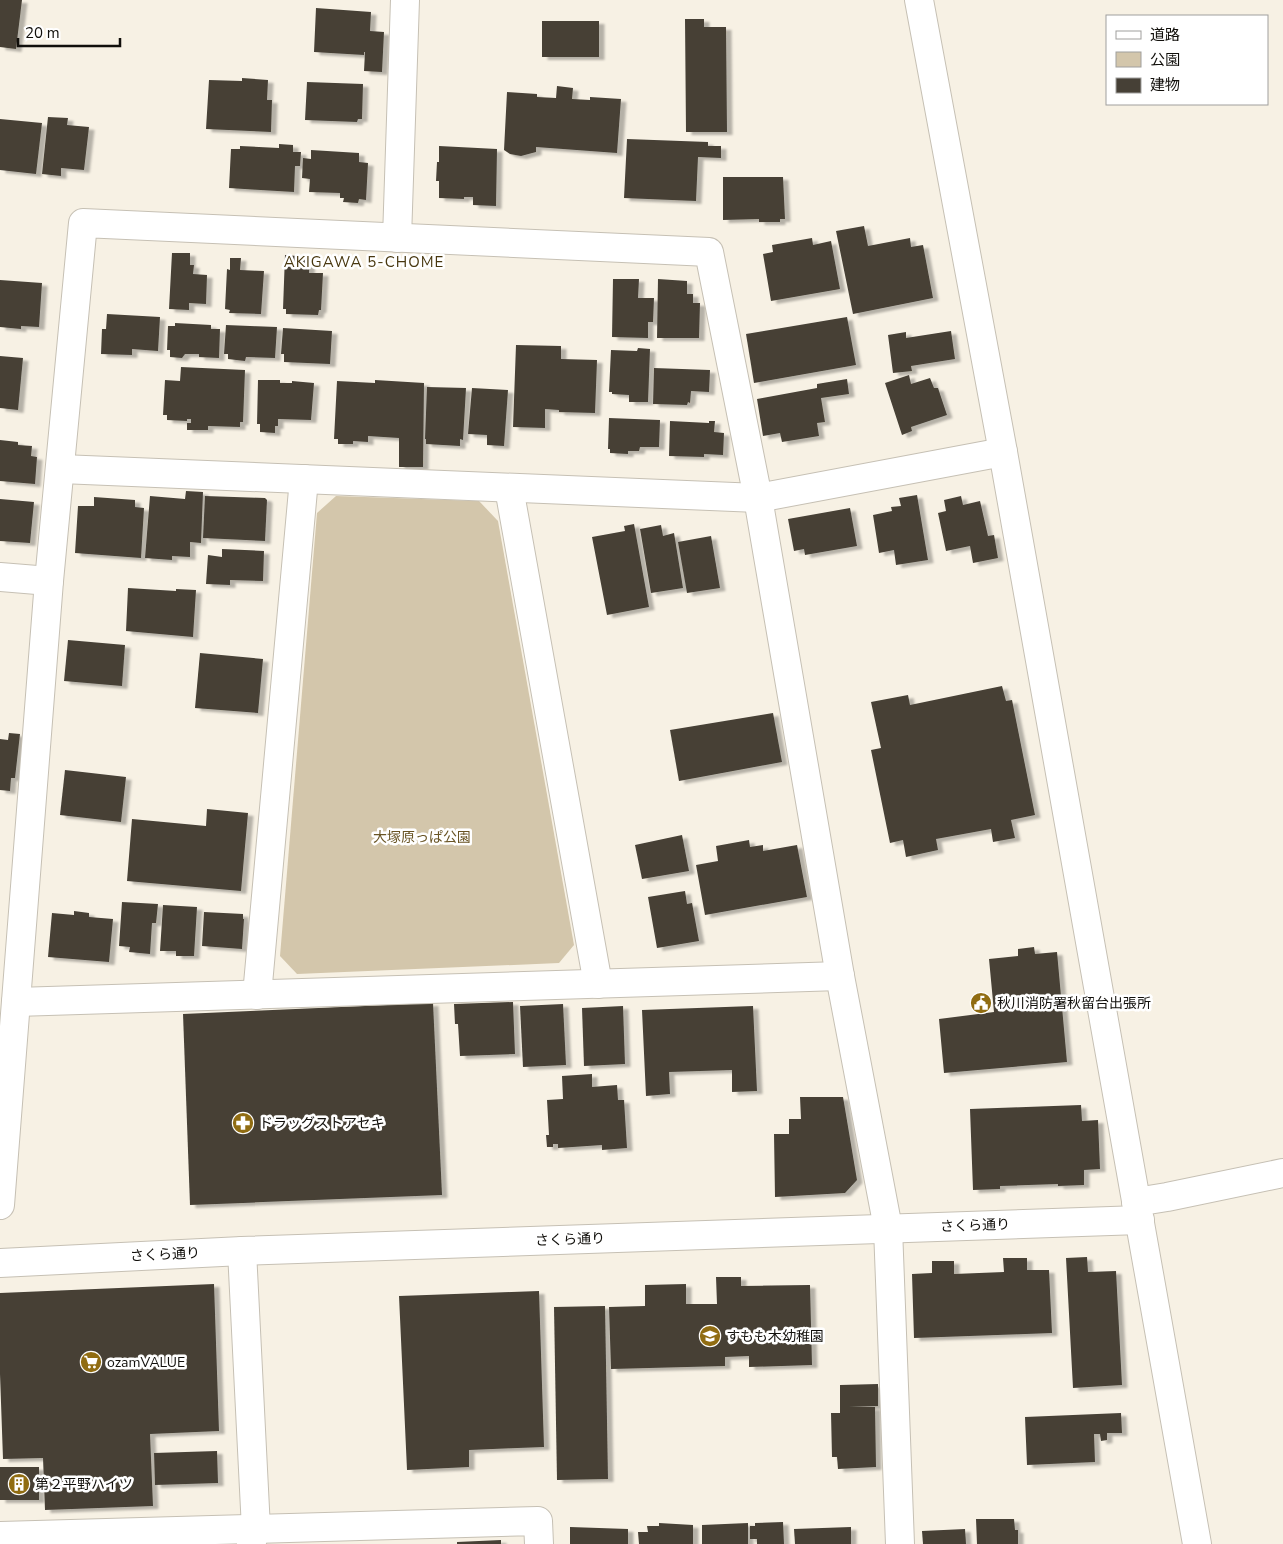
<svg xmlns="http://www.w3.org/2000/svg" width="1283" height="1544" font-family="'Nunito Sans','Noto Sans JP',sans-serif">
  <defs>
    <filter id="shadow"><feDropShadow dx="5.5" dy="3" stdDeviation="1" flood-color="#0004"/></filter>
  </defs>
  <rect width="100%" height="100%" fill="#f7f1e4"/>
  <polygon fill="#d3c6ab" points="336,496 479,501 498,521 574,945 559,963 297,974 280,956 317,513"/>
  <g fill="#464036" filter="url(#shadow)">
    <polygon points="0,0 22,0 16,49 0,47"/>
    <polygon points="316,8 371,12 370,31 384,32 382,72 364,71 365,52 364,52 364,55 314,52"/>
    <polygon points="685,19 704,19 704,27 726,27 727,132 686,132"/>
    <rect x="542" y="21" width="57" height="36"/>
    <polygon points="242,78 268,80 267,100 272,100 271,132 206,129 209,80 242,81"/>
    <polygon points="307,82 363,84 362,119 358,119 357,122 305,120"/>
    <polygon points="557,86 573,88 572,99 590,100 590,97 621,99 617,153 536,147 536,152 521,156 510,154 504,150 507,92 537,94 537,97 556,98"/>
    <polygon points="48,117 68,118 67,125 89,127 84,170 61,168 61,176 42,174"/>
    <polygon points="0,119 42,123 36,174 0,170"/>
    <polygon points="627,139 708,142 708,146 721,146 721,158 698,157 696,201 624,198"/>
    <polygon points="279,144 293,145 293,152 301,152 300,166 295,166 294,192 229,188 231,149 240,149 240,146 279,148"/>
    <polygon points="439,146 497,149 496,206 473,205 473,197 464,197 464,199 439,198 439,181 436,181 437,162 439,162"/>
    <polygon points="311,150 359,153 359,162 368,163 366,200 359,199 358,203 343,202 344,198 340,198 340,193 309,192 310,179 302,178 303,158 311,159"/>
    <polygon points="723,177 783,177 785,219 780,219 780,222 759,222 759,219 723,220"/>
    <polygon points="864,226 868,246 910,238 911,247 923,245 933,298 853,314 836,231"/>
    <polygon points="812,238 813,245 831,241 840,289 771,301 763,254 773,252 772,245"/>
    <polygon points="172,253 190,253 190,265 194,265 193,274 207,275 206,304 189,303 189,310 169,309"/>
    <polygon points="285,255 310,257 309,273 323,273 321,310 319,310 318,315 286,314 286,309 283,309"/>
    <polygon points="230,258 241,258 240,270 264,271 261,314 229,313 230,310 225,309 227,269 230,270"/>
    <polygon points="613,279 639,279 638,298 654,298 653,322 648,322 648,338 612,337"/>
    <polygon points="658,279 687,281 687,294 693,294 693,303 700,303 699,338 657,338"/>
    <polygon points="0,280 42,283 39,327 21,326 21,329 0,327"/>
    <polygon points="107,314 160,317 158,351 132,349 132,355 101,354 102,329 106,329"/>
    <polygon points="847,317 856,365 754,383 746,334"/>
    <polygon points="175,323 211,325 211,329 220,329 219,358 199,357 199,354 185,354 182,358 170,357 170,350 167,350 168,326 175,326"/>
    <polygon points="226,325 277,327 275,358 246,357 245,361 228,359 228,354 224,354"/>
    <polygon points="283,328 332,331 330,364 284,362 284,354 281,354"/>
    <polygon points="951,331 955,359 911,366 912,371 893,373 888,335 906,332 906,338"/>
    <polygon points="516,345 561,346 561,359 597,360 595,413 559,412 559,410 545,409 545,428 513,427"/>
    <polygon points="638,348 650,349 648,402 629,402 629,395 612,394 612,392 609,392 611,350 637,351"/>
    <polygon points="0,356 23,358 18,410 0,408"/>
    <polygon points="181,367 245,370 243,422 240,422 240,427 208,426 208,430 187,430 187,423 191,423 191,419 187,419 187,421 167,420 167,415 163,415 165,380 180,381"/>
    <polygon points="654,368 710,370 709,392 691,391 690,403 688,402 687,405 653,404"/>
    <polygon points="909,375 911,384 930,378 934,388 938,388 947,415 911,427 912,431 902,435 885,383"/>
    <polygon points="847,379 849,394 821,398 825,422 817,423 819,436 782,442 780,433 763,436 757,399 817,388 817,384"/>
    <polygon points="258,380 280,380 280,383 292,383 292,381 314,383 311,420 278,419 278,426 275,426 275,433 260,432 260,424 257,424"/>
    <polygon points="375,380 424,383 423,467 399,467 399,438 368,436 368,442 353,441 353,444 338,444 338,439 334,439 337,381 375,383"/>
    <polygon points="427,387 466,388 463,440 460,439 460,446 426,444 426,439 425,439"/>
    <polygon points="472,388 508,390 504,446 487,445 487,435 468,434"/>
    <polygon points="609,418 660,420 659,447 640,447 639,451 628,451 628,454 610,453 610,449 608,449"/>
    <polygon points="670,421 709,423 709,421 715,421 714,432 724,433 723,455 704,454 704,457 669,456"/>
    <polygon points="0,440 18,442 18,445 32,446 31,456 37,457 35,484 0,481"/>
    <polygon points="186,491 203,492 201,543 190,542 190,557 172,556 172,560 145,558 150,496 185,499"/>
    <polygon points="917,495 928,560 896,565 894,550 879,553 873,515 892,511 891,507 901,506 899,498"/>
    <polygon points="205,496 265,498 267,500 265,541 203,538"/>
    <polygon points="961,496 963,505 980,501 988,536 994,535 998,558 973,563 970,546 946,551 938,513 946,511 944,500"/>
    <polygon points="94,497 135,500 135,507 144,508 141,558 75,553 78,506 94,506"/>
    <polygon points="0,499 34,502 30,543 0,541"/>
    <polygon points="850,508 857,546 805,555 804,549 794,551 788,519"/>
    <polygon points="634,524 649,607 607,615 592,537 625,531 624,526"/>
    <polygon points="661,525 663,536 674,533 683,588 651,593 640,529"/>
    <polygon points="711,536 720,588 687,593 678,542"/>
    <polygon points="222,549 264,551 263,581 230,580 230,585 206,584 208,555 222,557"/>
    <polygon points="128,588 176,591 176,589 196,590 193,637 126,631"/>
    <polygon points="68,640 125,645 122,686 64,681"/>
    <polygon points="200,653 263,659 258,713 195,708"/>
    <polygon points="1002,686 1006,701 1012,700 1035,815 1011,820 1015,838 993,842 991,829 936,839 938,850 906,857 903,840 890,843 871,750 881,748 871,702 908,695 910,705"/>
    <polygon points="773,713 782,762 679,781 670,730"/>
    <polygon points="9,733 20,734 15,778 11,778 10,791 0,790 0,739 8,740"/>
    <polygon points="65,770 126,777 121,822 60,815"/>
    <polygon points="207,809 248,813 241,891 127,881 132,819 206,826"/>
    <polygon points="682,835 689,871 642,879 635,845"/>
    <polygon points="749,840 750,847 763,845 763,851 797,845 807,897 705,915 696,865 718,861 716,846"/>
    <polygon points="685,891 687,904 692,903 699,941 657,948 648,897"/>
    <polygon points="122,902 158,904 156,923 152,923 150,954 129,952 130,947 119,946"/>
    <polygon points="163,905 197,907 194,956 176,956 176,951 160,951"/>
    <polygon points="74,911 89,913 89,917 113,919 109,962 48,957 52,913 74,915"/>
    <polygon points="204,912 243,914 243,919 244,919 242,949 202,946"/>
    <polygon points="1034,947 1035,954 1057,952 1067,1062 944,1073 939,1019 994,1012 989,959 1018,956 1018,949"/>
    <polygon points="513,1002 515,1054 460,1056 458,1024 455,1024 454,1004"/>
    <polygon points="433,1003 442,1195 190,1205 183,1014"/>
    <polygon points="563,1004 566,1065 523,1067 520,1006"/>
    <polygon points="623,1006 625,1064 584,1066 582,1008"/>
    <polygon points="753,1006 757,1091 732,1092 732,1070 669,1072 670,1094 646,1096 642,1010"/>
    <polygon points="592,1074 592,1087 617,1085 618,1100 624,1100 627,1148 602,1150 602,1145 558,1148 558,1144 553,1144 553,1147 547,1147 546,1135 549,1135 547,1100 563,1099 562,1076"/>
    <polygon points="800,1097 843,1097 857,1180 845,1193 775,1197 774,1134 789,1134 789,1119 801,1119"/>
    <polygon points="1081,1105 1082,1121 1098,1120 1100,1169 1084,1170 1084,1185 1058,1186 1058,1184 1000,1186 1000,1189 973,1190 970,1109"/>
    <polygon points="1087,1257 1088,1272 1116,1271 1122,1385 1073,1388 1066,1258"/>
    <polygon points="1003,1258 1027,1258 1027,1270 1049,1270 1052,1333 914,1338 912,1274 932,1273 932,1261 954,1261 954,1274 1004,1272"/>
    <polygon points="716,1277 741,1277 741,1286 810,1285 812,1365 749,1367 749,1356 725,1357 725,1366 611,1369 609,1307 645,1306 645,1285 686,1284 686,1304 717,1304"/>
    <polygon points="214,1284 219,1431 150,1434 153,1506 45,1510 43,1458 3,1459 0,1374 0,1293"/>
    <polygon points="539,1291 544,1447 469,1450 469,1467 407,1470 399,1296"/>
    <polygon points="605,1306 608,1479 557,1480 554,1307"/>
    <polygon points="878,1384 878,1406 849,1407 875,1407 876,1467 838,1469 837,1457 832,1457 831,1413 840,1413 840,1385"/>
    <polygon points="1121,1413 1122,1433 1107,1433 1107,1440 1101,1441 1100,1434 1094,1434 1095,1462 1027,1465 1025,1417"/>
    <polygon points="217,1451 218,1483 155,1485 154,1453"/>
    <rect x="0" y="1467" width="39" height="33"/>
    <polygon points="976,1519 1014,1519 1015,1530 1018,1530 1018,1544 977,1544"/>
    <polygon points="783,1522 784,1544 757,1544 757,1539 750,1539 750,1526 755,1526 755,1523"/>
    <polygon points="659,1523 693,1525 693,1544 639,1544 638,1532 648,1532 647,1526 659,1526"/>
    <polygon points="748,1523 748,1544 702,1544 702,1525"/>
    <polygon points="570,1527 628,1529 628,1544 570,1544"/>
    <polygon points="851,1527 851,1544 795,1544 794,1529"/>
    <polygon points="965,1529 966,1544 923,1544 922,1531"/>
    <polygon points="501,1540 501,1544 457,1544 457,1542"/>
  </g>
  <g fill="none" stroke-linecap="round" stroke-linejoin="round">
    <g stroke="#c6c0b4" stroke-width="30">
      <g id="minor">
        <polyline points="919,0 1003,452 1197,1544"/>
        <polyline points="397,238 405,0"/>
        <polyline points="61,469 758,498 1003,452"/>
        <polyline points="509,488 598,984"/>
        <polyline points="0,577 49,581"/>
        <polyline points="257,995 304,479"/>
        <polyline points="16,1002 840,976"/>
        <polyline points="1136,1202 1167,1197 1283,1173"/>
        <polyline points="0,1205 49,581 83,223 709,252 758,498 840,976 888,1228 900,1544"/>
        <polyline points="242,1251 256,1529 251,1544"/>
        <polyline points="0,1263 242,1251 1140,1220"/>
        <polyline points="0,1536 538,1521 539,1544"/>
      </g>
    </g>
    <use href="#minor" stroke="#fff" stroke-width="28"/>
  </g>
  <defs>
    <g id="civic-disc" transform="scale(1.125)"><circle r="9.5" fill="#906c12" stroke="#fff"/><path d="M-.6-6.5H3V-4.5H.6V-3L4-1V1h2V6H-6V1h2V-1L-.6-3ZM-1.2 2.5V6h2.4V2.5Z" fill="#fff"/></g>
    <g id="pharmacy-disc" transform="scale(1.125)"><circle r="9.5" fill="#906c12" stroke="#fff"/><path d="M-2-6h4v4h4v4h-4v4h-4v-4h-4v-4h4Z" fill="#fff"/></g>
    <g id="school-disc" transform="scale(1.125)"><circle r="9.5" fill="#906c12" stroke="#fff"/><path d="M0-5L7-2L0 1L-7-2ZM-4 1L0 2.5L4 1V4Q0 6-4 4Z" fill="#fff"/></g>
    <g id="supermarket-disc" transform="scale(1.125)"><circle r="9.5" fill="#906c12" stroke="#fff"/><path d="M-6-5.5h2.5l.6 2H6L4.5 2H-2.5L-4.4-4H-6ZM-1.5 3.2a1.3 1.3 0 1 0 .1 0ZM3 3.2a1.3 1.3 0 1 0 .1 0Z" fill="#fff"/></g>
    <g id="building-disc" transform="scale(1.125)"><circle r="9.5" fill="#906c12" stroke="#fff"/><path d="M-4-6H4V6H1V3H-1V6H-4ZM-2.5-4.3h1.7v1.8h-1.7ZM.8-4.3h1.7v1.8H.8ZM-2.5-1h1.7V.8h-1.7ZM.8-1h1.7V.8H.8Z" fill="#fff"/></g>
  </defs>
  <g fill-rule="evenodd">
    <use href="#civic-disc" x="981" y="1003"/>
    <use href="#pharmacy-disc" x="243" y="1123"/>
    <use href="#school-disc" x="710" y="1336"/>
    <use href="#supermarket-disc" x="91" y="1362"/>
    <use href="#building-disc" x="19" y="1484"/>
  </g>
  <g text-anchor="middle" stroke-width="5" stroke-linejoin="round" paint-order="stroke">
    <g font-size="14" fill="#695424" stroke="#fff">
      <text x="422" y="842">大塚原っぱ公園</text>
    </g>
    <g font-size="14" fill="#110f0b" stroke="#fff" text-anchor="start">
      <text x="997" y="1008">秋川消防署秋留台出張所</text>
      <text x="259" y="1128">ドラッグストアセキ</text>
      <text x="726" y="1341">すもも木幼稚園</text>
      <text x="107" y="1367">ozamVALUE</text>
      <text x="35" y="1489">第２平野ハイツ</text>
    </g>
    <g font-size="14" fill="#110f0b" stroke="#fff">
      <text transform="translate(975 1225) rotate(-2)" y="5">さくら通り</text>
      <text transform="translate(570 1239) rotate(-2)" y="5">さくら通り</text>
      <text transform="translate(165 1254) rotate(-3)" y="5">さくら通り</text>
    </g>
    <g font-size="15" letter-spacing="1" fill="#48370f" stroke="#fff">
      <text x="364" y="267">AKIGAWA 5-CHOME</text>
    </g>
  </g>
  <rect x="1106" y="15" width="162" height="90" fill="#ffffff" stroke="#a09f9d"/>
  <rect x="1116" y="31" width="25" height="8" fill="#ffffff" stroke="#a09f9d"/>
  <text x="1150" y="40" font-size="15" fill="#110f0b">道路</text>
  <rect x="1116" y="52" width="25" height="15" fill="#d3c6ab" stroke="#a09f9d"/>
  <text x="1150" y="65" font-size="15" fill="#110f0b">公園</text>
  <rect x="1116" y="78" width="25" height="15" fill="#464036" stroke="#a09f9d"/>
  <text x="1150" y="90" font-size="15" fill="#110f0b">建物</text>
  <path d="M18 38v8h102v-8" fill="none" stroke="#110f0b" stroke-width="2.5"/>
  <text x="25" y="38" font-size="15" fill="#110f0b" stroke="#ffffff" stroke-width="4" paint-order="stroke">20 m</text>
</svg>
